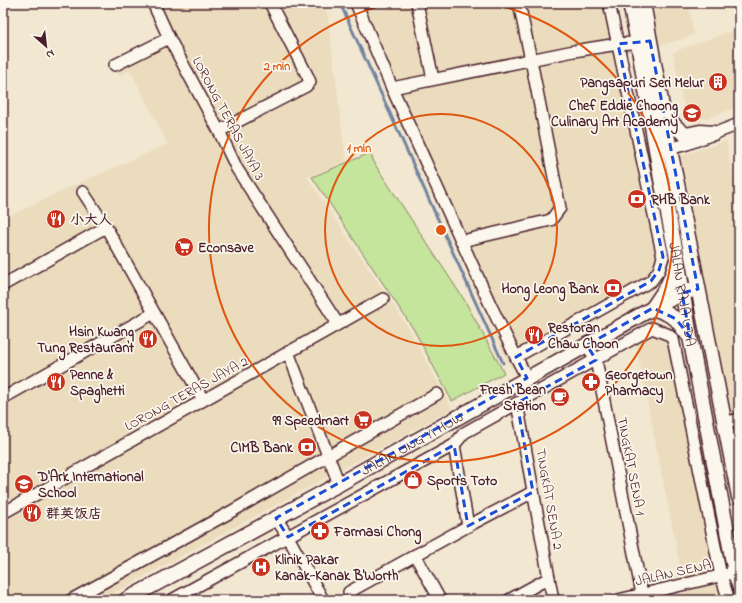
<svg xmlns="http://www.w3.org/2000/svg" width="742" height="603" font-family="'Indie Flower','LXGW WenKai TC',sans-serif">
  <rect width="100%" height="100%" fill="#f2e7d1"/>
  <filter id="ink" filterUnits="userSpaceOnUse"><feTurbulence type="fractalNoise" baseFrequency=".025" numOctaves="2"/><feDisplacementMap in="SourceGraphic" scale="8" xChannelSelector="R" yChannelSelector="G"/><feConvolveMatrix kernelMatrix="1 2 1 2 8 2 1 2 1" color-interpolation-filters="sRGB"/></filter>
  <g filter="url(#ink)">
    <g fill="#ebdcbe">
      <polygon points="159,3 326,3 346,161 307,177 408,327 452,409 101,600 3,600 3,219 70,187 168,144 130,70 119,76 114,66 169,38"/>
      <polygon points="348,3 611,3 667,263 652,284 510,367 385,89"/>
      <polygon points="647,3 688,3 694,35 656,47"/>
      <polygon points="739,28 739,107 707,118 696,118 687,111 683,104 673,52"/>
      <polygon points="726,141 739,206 739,482 732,428 681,156"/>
      <polygon points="652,324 673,328 723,569 733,600 688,600 685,590 634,335"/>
    </g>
    <polygon fill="#c5e49c" stroke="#888264" points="370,153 376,166 465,301 504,373 452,401 414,330 312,177"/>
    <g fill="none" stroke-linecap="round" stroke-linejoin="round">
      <polyline stroke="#72839f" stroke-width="3" points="340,3 503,363"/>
      <g stroke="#4a1f2b" stroke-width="14">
        <g id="minor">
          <polyline points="153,3 169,38 219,131 237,169 338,324"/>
          <polyline points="356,3 392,88 490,304 516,357 527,378"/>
          <polyline points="417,3 433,79"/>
          <polyline points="115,65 169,38"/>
          <polyline points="392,88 574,51 618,44 645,42"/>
          <polyline points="219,131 306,86 310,82 308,77 270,3"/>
          <polyline points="662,151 687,144 739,124"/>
          <polyline points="83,192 106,227 203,400"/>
          <polyline points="462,241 551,220 560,208 531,60 519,3"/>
          <polyline points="3,285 106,227"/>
          <polyline points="587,345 596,360 642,594"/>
          <polyline points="288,352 339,484"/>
          <polyline points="516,357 651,281 659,270 663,257 609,3"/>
          <polyline points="3,398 154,313"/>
          <polyline points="517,403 553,600"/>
          <polyline points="724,423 739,419"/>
          <polyline points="454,445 468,526"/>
          <polyline points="3,513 383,299"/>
          <polyline points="276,518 288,537 323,600"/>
          <polyline points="415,555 440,600"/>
          <polyline points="349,592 468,526 533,492"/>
          <polyline points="71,600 227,514 437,394"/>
          <polyline points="172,600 454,445 464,433 652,328 667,334 673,339 721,576 729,600"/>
          <polyline points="509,600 549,578"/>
          <polyline points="618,600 728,574"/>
        </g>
      </g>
      <g stroke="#4a1f2b" stroke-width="17">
        <g id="major">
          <path id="s1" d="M630 3 638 43 661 179 677 258 690 337 735 573 739 585"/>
          <polyline points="643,3 670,150 692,256 739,497"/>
          <path d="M665 113C671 123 677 129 686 135L700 132 714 133"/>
          <path d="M654 306C665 290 671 282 676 263"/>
          <polyline points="653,308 666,313 676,319 688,335"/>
          <path id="s2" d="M126 600 339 484 653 308 682 293 698 289"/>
        </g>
      </g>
      <use href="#minor" stroke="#fbf7ec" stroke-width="11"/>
      <use href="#major" stroke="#fbf7ec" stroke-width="14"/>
    </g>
  </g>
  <path fill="none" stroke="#1d4ed8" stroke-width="3" stroke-dasharray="8 5" stroke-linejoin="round" d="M650 41 698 289 682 293 690 337 676 319 653 308 587 345 596 360 517 403 533 492 468 526 454 445 288 537 276 518 527 378 516 357 651 281 659 270 663 257 618 44Z"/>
  <g fill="none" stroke="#e0560e" stroke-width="2">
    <circle cx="441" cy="230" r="116"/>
    <path d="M489 3A232 232 0 1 1 393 3"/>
  </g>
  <defs>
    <g id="building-disc" transform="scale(1)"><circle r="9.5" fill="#c8321e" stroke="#fbf7ec"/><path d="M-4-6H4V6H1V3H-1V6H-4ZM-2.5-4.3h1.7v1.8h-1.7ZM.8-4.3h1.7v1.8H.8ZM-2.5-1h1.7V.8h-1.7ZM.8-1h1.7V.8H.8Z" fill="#fff"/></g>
    <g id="university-disc" transform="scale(1)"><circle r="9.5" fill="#c8321e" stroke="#fbf7ec"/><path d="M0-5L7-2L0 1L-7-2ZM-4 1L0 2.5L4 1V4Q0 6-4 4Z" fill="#fff"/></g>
    <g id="bank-disc" transform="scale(1)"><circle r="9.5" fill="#c8321e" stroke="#fbf7ec"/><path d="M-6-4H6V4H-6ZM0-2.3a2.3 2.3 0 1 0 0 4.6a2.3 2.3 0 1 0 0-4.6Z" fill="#fff"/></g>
    <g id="restaurant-disc" transform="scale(1)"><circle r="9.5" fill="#c8321e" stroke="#fbf7ec"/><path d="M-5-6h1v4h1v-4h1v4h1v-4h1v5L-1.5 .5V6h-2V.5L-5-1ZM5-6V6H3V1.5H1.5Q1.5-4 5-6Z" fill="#fff"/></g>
    <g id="supermarket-disc" transform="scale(1)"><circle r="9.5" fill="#c8321e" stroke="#fbf7ec"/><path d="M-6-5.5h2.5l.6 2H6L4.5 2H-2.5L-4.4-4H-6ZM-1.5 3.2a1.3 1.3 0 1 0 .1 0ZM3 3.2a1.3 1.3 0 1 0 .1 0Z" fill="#fff"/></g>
    <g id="pharmacy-disc" transform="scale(1)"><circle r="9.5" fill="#c8321e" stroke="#fbf7ec"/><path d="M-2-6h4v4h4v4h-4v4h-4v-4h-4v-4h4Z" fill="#fff"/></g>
    <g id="cafe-disc" transform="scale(1)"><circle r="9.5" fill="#c8321e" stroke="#fbf7ec"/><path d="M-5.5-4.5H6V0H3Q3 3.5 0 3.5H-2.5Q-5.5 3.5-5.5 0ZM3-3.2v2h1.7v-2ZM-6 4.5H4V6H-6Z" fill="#fff"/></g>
    <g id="shop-disc" transform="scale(1)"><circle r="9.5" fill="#c8321e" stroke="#fbf7ec"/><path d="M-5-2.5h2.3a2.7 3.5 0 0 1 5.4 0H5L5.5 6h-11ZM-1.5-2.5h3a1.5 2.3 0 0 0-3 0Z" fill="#fff"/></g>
    <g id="school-disc" transform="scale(1)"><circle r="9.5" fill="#c8321e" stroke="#fbf7ec"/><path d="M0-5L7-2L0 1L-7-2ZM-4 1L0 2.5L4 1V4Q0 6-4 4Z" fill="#fff"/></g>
    <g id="hospital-disc" transform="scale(1)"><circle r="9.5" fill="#c8321e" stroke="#fbf7ec"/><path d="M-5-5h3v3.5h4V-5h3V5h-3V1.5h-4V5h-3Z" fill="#fff"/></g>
  </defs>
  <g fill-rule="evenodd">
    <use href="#building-disc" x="718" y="82"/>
    <use href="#university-disc" x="692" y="113"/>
    <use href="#bank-disc" x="637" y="199"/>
    <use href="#restaurant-disc" x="56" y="219"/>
    <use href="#supermarket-disc" x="184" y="247"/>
    <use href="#bank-disc" x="613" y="288"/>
    <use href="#restaurant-disc" x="534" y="335"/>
    <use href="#restaurant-disc" x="148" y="339"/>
    <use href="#restaurant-disc" x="56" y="382"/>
    <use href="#pharmacy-disc" x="591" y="382"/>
    <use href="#cafe-disc" x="560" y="397"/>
    <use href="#supermarket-disc" x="363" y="420"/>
    <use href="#bank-disc" x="307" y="447"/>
    <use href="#shop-disc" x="413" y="480"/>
    <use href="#school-disc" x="24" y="484"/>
    <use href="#restaurant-disc" x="32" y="513"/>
    <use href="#pharmacy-disc" x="320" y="531"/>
    <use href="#hospital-disc" x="261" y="567"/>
  </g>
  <g text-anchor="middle" stroke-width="3.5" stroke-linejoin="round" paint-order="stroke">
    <g font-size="14" font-weight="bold" fill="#4a1f2b" stroke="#fbf7ec" text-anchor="start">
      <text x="704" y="87" text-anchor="end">Pangsapuri Seri Melur</text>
      <text x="678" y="110" text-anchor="end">Chef Eddie Choong<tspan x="678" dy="16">Culinary Art Academy</tspan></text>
      <text x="651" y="204">RHB Bank</text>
      <text x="70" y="224">小大人</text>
      <text x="198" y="252">Econsave</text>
      <text x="599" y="293" text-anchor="end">Hong Leong Bank</text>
      <text x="548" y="332">Restoran<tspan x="548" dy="16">Chaw Choon</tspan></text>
      <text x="134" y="336" text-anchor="end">Hsin Kwang<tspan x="134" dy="16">Tung Restaurant</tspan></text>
      <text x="70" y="379">Penne &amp;<tspan x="70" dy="16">Spaghetti</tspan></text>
      <text x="605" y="379">Georgetown<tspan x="605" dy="16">Pharmacy</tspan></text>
      <text x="546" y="394" text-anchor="end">Fresh Bean<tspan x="546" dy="16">Station</tspan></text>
      <text x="349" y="425" text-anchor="end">99 Speedmart</text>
      <text x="293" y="452" text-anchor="end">CIMB Bank</text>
      <text x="38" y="481">D'Ark International<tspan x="38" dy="16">School</tspan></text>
      <text x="427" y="485">Sports Toto</text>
      <text x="46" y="518">群英饭店</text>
      <text x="334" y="536">Farmasi Chong</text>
      <text x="275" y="564">Klinik Pakar<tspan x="275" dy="16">Kanak-Kanak B'Worth</tspan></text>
    </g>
    <g font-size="14" fill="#4a1f2b" stroke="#fbf7ec">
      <text transform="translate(229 118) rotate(62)" y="5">LORONG TERAS JAYA 3</text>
      <text dy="5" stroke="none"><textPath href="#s1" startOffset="296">JALAN RAJA UDA</textPath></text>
      <text transform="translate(186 393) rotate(-29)" y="5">LORONG TERAS JAYA 2</text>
      <text dy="5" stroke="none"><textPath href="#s2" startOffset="326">JALAN ONG YI HOW</textPath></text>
      <text transform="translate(632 466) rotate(79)" y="5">TINGKAT SENA 1</text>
      <text transform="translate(550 499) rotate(80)" y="5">TINGKAT SENA 2</text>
      <text transform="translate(673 572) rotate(-13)" y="5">JALAN SENA</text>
    </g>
  </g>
  <circle cx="441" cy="230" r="6" fill="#e0560e" stroke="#fbf7ec" stroke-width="2"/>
  <g font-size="12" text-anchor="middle" font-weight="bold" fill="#e0560e" stroke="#fbf7ec" stroke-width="3.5" stroke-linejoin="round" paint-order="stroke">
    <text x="277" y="70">2 min</text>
    <text x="359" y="152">1 min</text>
  </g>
  <rect width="742" height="603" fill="none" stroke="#fbf7ec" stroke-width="16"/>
  <rect x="8" y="8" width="726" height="587" fill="none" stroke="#4a1f2b" stroke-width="1.5" filter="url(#ink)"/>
  <g transform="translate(46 46) rotate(152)" stroke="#fbf7ec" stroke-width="3" paint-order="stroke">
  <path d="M0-3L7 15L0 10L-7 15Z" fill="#4a1f2b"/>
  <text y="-6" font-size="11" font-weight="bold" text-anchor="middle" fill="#4a1f2b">N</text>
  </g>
</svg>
